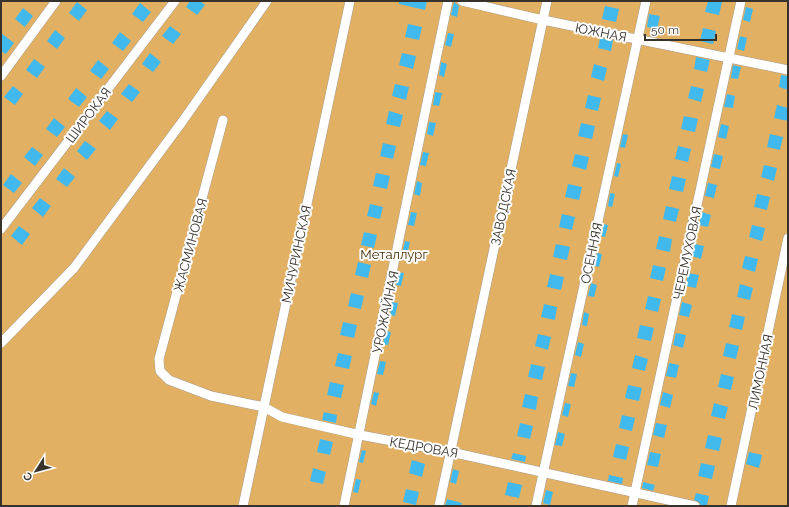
<svg xmlns="http://www.w3.org/2000/svg" width="789" height="507" font-family="Raleway,sans-serif">
  <rect width="100%" height="100%" fill="#f4e8d6"/>
  <rect fill="#e2b062" x="1" y="1" width="787" height="505"/>
  <g fill="#42b9ec">
    <polygon points="190,1 200,1 205,5 197,15 186,7"/>
    <polygon points="399,1 427,1 425,10 399,4"/>
    <polygon points="708,1 722,2 719,15 705,12"/>
    <polygon points="77,2 87,10 79,21 69,13"/>
    <polygon points="454,2 459,6 457,17 451,15"/>
    <polygon points="140,3 151,12 143,22 132,14"/>
    <polygon points="605,6 619,9 616,22 602,19"/>
    <polygon points="746,7 753,9 750,22 743,20"/>
    <polygon points="23,8 33,16 25,27 15,19"/>
    <polygon points="649,14 660,16 657,29 647,27"/>
    <polygon points="408,24 422,27 419,40 405,37"/>
    <polygon points="170,26 181,34 173,44 162,36"/>
    <polygon points="703,28 716,31 713,44 700,41"/>
    <polygon points="55,30 65,38 57,49 47,41"/>
    <polygon points="120,32 131,41 123,51 112,43"/>
    <polygon points="1,33 14,43 6,54 1,51"/>
    <polygon points="448,33 454,34 451,47 445,45"/>
    <polygon points="740,36 747,38 744,51 737,49"/>
    <polygon points="600,38 613,40 611,51 598,48"/>
    <polygon points="150,53 161,62 153,72 142,64"/>
    <polygon points="402,53 416,56 413,69 399,65"/>
    <polygon points="696,57 710,60 707,72 694,69"/>
    <polygon points="34,59 45,67 37,78 26,70"/>
    <polygon points="98,60 109,69 101,79 90,71"/>
    <polygon points="441,62 447,64 444,77 439,75"/>
    <polygon points="594,64 607,68 604,81 591,77"/>
    <polygon points="733,65 741,67 738,79 731,78"/>
    <polygon points="781,75 788,76 788,90 779,87"/>
    <polygon points="129,84 140,92 132,102 121,94"/>
    <polygon points="395,84 409,87 406,100 392,96"/>
    <polygon points="13,86 23,94 15,105 4,97"/>
    <polygon points="691,86 704,89 701,102 688,98"/>
    <polygon points="76,88 87,97 79,107 68,99"/>
    <polygon points="435,92 442,93 439,106 433,105"/>
    <polygon points="727,94 735,96 733,108 724,107"/>
    <polygon points="588,95 601,98 598,111 585,108"/>
    <polygon points="777,105 788,108 788,121 774,118"/>
    <polygon points="107,111 118,119 110,130 99,121"/>
    <polygon points="389,111 403,115 400,127 386,124"/>
    <polygon points="684,116 698,119 695,132 681,129"/>
    <polygon points="54,118 65,127 57,137 46,129"/>
    <polygon points="429,122 436,123 433,136 427,134"/>
    <polygon points="581,123 595,126 592,139 578,136"/>
    <polygon points="721,124 729,126 726,139 718,137"/>
    <polygon points="623,134 628,135 625,148 620,147"/>
    <polygon points="770,134 783,137 780,150 767,147"/>
    <polygon points="85,141 96,149 87,160 77,151"/>
    <polygon points="383,143 396,146 393,159 380,156"/>
    <polygon points="678,146 691,149 688,162 675,159"/>
    <polygon points="32,147 43,155 35,166 24,157"/>
    <polygon points="423,152 429,153 426,166 420,165"/>
    <polygon points="575,154 589,157 586,170 572,166"/>
    <polygon points="714,154 723,156 720,169 711,167"/>
    <polygon points="617,163 621,164 618,177 614,176"/>
    <polygon points="764,165 777,168 774,181 761,177"/>
    <polygon points="64,168 75,177 67,187 56,179"/>
    <polygon points="376,173 390,176 387,189 373,186"/>
    <polygon points="11,174 22,183 14,193 3,185"/>
    <polygon points="672,176 686,179 683,192 669,189"/>
    <polygon points="417,181 422,183 420,196 414,194"/>
    <polygon points="708,183 717,185 714,198 705,196"/>
    <polygon points="568,184 582,187 579,200 565,197"/>
    <polygon points="610,193 615,194 612,207 608,206"/>
    <polygon points="757,194 770,197 767,210 754,207"/>
    <polygon points="40,198 51,206 43,217 32,208"/>
    <polygon points="370,204 383,207 380,219 367,216"/>
    <polygon points="666,206 679,209 676,222 663,219"/>
    <polygon points="411,212 417,213 414,226 408,225"/>
    <polygon points="702,212 711,215 708,227 699,225"/>
    <polygon points="562,214 575,217 572,230 559,227"/>
    <polygon points="604,224 608,225 605,237 601,236"/>
    <polygon points="752,225 765,228 762,241 749,237"/>
    <polygon points="19,226 30,234 22,245 11,236"/>
    <polygon points="364,232 377,235 374,248 361,245"/>
    <polygon points="659,236 672,239 670,252 656,249"/>
    <polygon points="405,241 410,242 407,255 402,254"/>
    <polygon points="556,244 570,247 567,260 553,257"/>
    <polygon points="695,244 704,246 701,259 692,256"/>
    <polygon points="597,253 602,254 599,267 595,266"/>
    <polygon points="745,256 758,259 755,272 742,268"/>
    <polygon points="358,262 371,265 368,278 355,275"/>
    <polygon points="653,265 666,268 663,281 650,278"/>
    <polygon points="398,272 404,273 401,286 396,285"/>
    <polygon points="688,273 699,275 696,288 686,286"/>
    <polygon points="550,274 564,277 561,290 547,287"/>
    <polygon points="591,283 597,285 594,297 588,296"/>
    <polygon points="740,284 753,288 750,300 737,297"/>
    <polygon points="351,293 364,296 361,309 348,306"/>
    <polygon points="648,296 661,299 658,312 645,309"/>
    <polygon points="392,302 398,303 395,316 390,315"/>
    <polygon points="682,302 692,305 689,317 679,315"/>
    <polygon points="544,304 557,307 555,320 541,317"/>
    <polygon points="584,312 589,314 587,326 582,325"/>
    <polygon points="732,314 745,317 742,330 729,327"/>
    <polygon points="343,322 357,325 354,338 340,335"/>
    <polygon points="640,325 654,328 651,341 637,338"/>
    <polygon points="386,331 391,332 388,345 383,344"/>
    <polygon points="676,333 686,335 683,348 673,345"/>
    <polygon points="538,334 551,337 548,350 535,346"/>
    <polygon points="578,342 584,344 581,357 575,355"/>
    <polygon points="726,343 739,346 736,359 723,356"/>
    <polygon points="338,353 352,356 349,369 335,366"/>
    <polygon points="635,355 648,359 645,371 632,368"/>
    <polygon points="380,361 386,362 383,375 377,374"/>
    <polygon points="669,363 679,365 676,378 666,376"/>
    <polygon points="531,364 545,367 542,380 528,377"/>
    <polygon points="571,373 577,374 574,387 568,386"/>
    <polygon points="721,374 734,377 731,390 718,387"/>
    <polygon points="330,382 344,385 341,398 327,395"/>
    <polygon points="628,385 642,388 639,401 625,398"/>
    <polygon points="374,392 379,393 376,406 371,404"/>
    <polygon points="663,392 673,395 670,408 660,405"/>
    <polygon points="525,394 538,397 536,410 522,407"/>
    <polygon points="565,403 571,404 568,417 562,415"/>
    <polygon points="714,403 728,407 725,419 711,416"/>
    <polygon points="324,412 337,415 336,423 322,420"/>
    <polygon points="622,415 635,418 632,431 619,428"/>
    <polygon points="520,423 533,426 530,439 517,436"/>
    <polygon points="656,423 667,425 664,438 653,435"/>
    <polygon points="558,432 565,434 562,446 555,445"/>
    <polygon points="708,435 722,438 719,451 705,448"/>
    <polygon points="320,439 333,442 330,455 317,452"/>
    <polygon points="616,444 629,447 626,460 613,457"/>
    <polygon points="362,450 366,451 363,463 359,462"/>
    <polygon points="650,452 661,454 658,467 647,465"/>
    <polygon points="749,452 762,455 759,468 746,464"/>
    <polygon points="513,453 526,456 525,462 511,459"/>
    <polygon points="412,460 425,464 422,477 409,473"/>
    <polygon points="701,463 715,466 712,479 698,476"/>
    <polygon points="313,468 326,472 323,484 310,481"/>
    <polygon points="453,469 459,471 456,484 450,482"/>
    <polygon points="609,475 623,478 622,484 608,481"/>
    <polygon points="356,479 361,480 358,493 353,492"/>
    <polygon points="508,482 522,485 519,498 505,495"/>
    <polygon points="643,482 655,485 653,491 642,488"/>
    <polygon points="406,489 419,492 416,505 403,502"/>
    <polygon points="546,490 553,492 550,505 543,503"/>
    <polygon points="696,493 709,496 707,506 701,506 699,502 694,500"/>
    <polygon points="447,499 462,503 461,506 445,506"/>
  </g>
  <g fill="none" stroke-linecap="round" stroke-linejoin="round">
    <g stroke="#a79c8b" stroke-width="10">
      <g id="street">
        <polyline points="462,1 543,20 788,70"/>
        <polyline points="1,76 56,1"/>
        <polyline points="223,120 159,359 160,371 169,380 211,396 264,407 282,417 360,435 451,452 695,506"/>
        <polyline points="1,229 175,1"/>
        <polyline points="1,343 74,268 182,122 267,1"/>
        <polyline points="243,506 350,1"/>
        <polyline points="344,506 448,1"/>
        <polyline points="439,506 547,1"/>
        <polyline points="536,506 646,1"/>
        <polyline points="632,506 741,1"/>
        <polyline points="731,506 788,238"/>
      </g>
    </g>
    <use href="#street" stroke="#fff" stroke-width="9"/>
  </g>
  <g text-anchor="middle" stroke-width="4" stroke-linejoin="round" paint-order="stroke">
    <g font-size="13" fill="#37322b" stroke="#fff">
      <text transform="translate(601 32) rotate(11)" y="5">ЮЖНАЯ</text>
      <text transform="translate(88 115) rotate(-53)" y="5">ШИРОКАЯ</text>
      <text transform="translate(503 207) rotate(-78)" y="5">ЗАВОДСКАЯ</text>
      <text transform="translate(190 245) rotate(-75)" y="5">ЖАСМИНОВАЯ</text>
      <text transform="translate(591 253) rotate(-78)" y="5">ОСЕННЯЯ</text>
      <text transform="translate(687 253) rotate(-78)" y="5">ЧЕРЕМУХОВАЯ</text>
      <text transform="translate(296 254) rotate(-78)" y="5">МИЧУРИНСКАЯ</text>
      <text transform="translate(385 312) rotate(-78)" y="5">УРОЖАЙНАЯ</text>
      <text transform="translate(760 372) rotate(-78)" y="5">ЛИМОННАЯ</text>
      <text transform="translate(424 447) rotate(10)" y="5">КЕДРОВАЯ</text>
    </g>
    <g font-size="13" fill="#442e05" stroke="#fff">
      <text x="394" y="259">Металлург</text>
    </g>
  </g>
  <rect width="789" height="507" fill="none" stroke="#37322b" stroke-width="4"/>
  <g transform="translate(36 471) rotate(234)" stroke="#ffffff" stroke-width="3" paint-order="stroke">
  <path d="M0-3L7 15L0 10L-7 15Z" fill="#37322b"/>
  <text y="-6" font-size="11" font-weight="bold" text-anchor="middle" fill="#37322b">С</text>
  </g>
  <path d="M645 34v6h71v-6" fill="none" stroke="#37322b" stroke-width="2"/>
  <text x="651" y="34" font-size="12" fill="#37322b" stroke="#ffffff" stroke-width="3" paint-order="stroke">50 m</text>
</svg>
